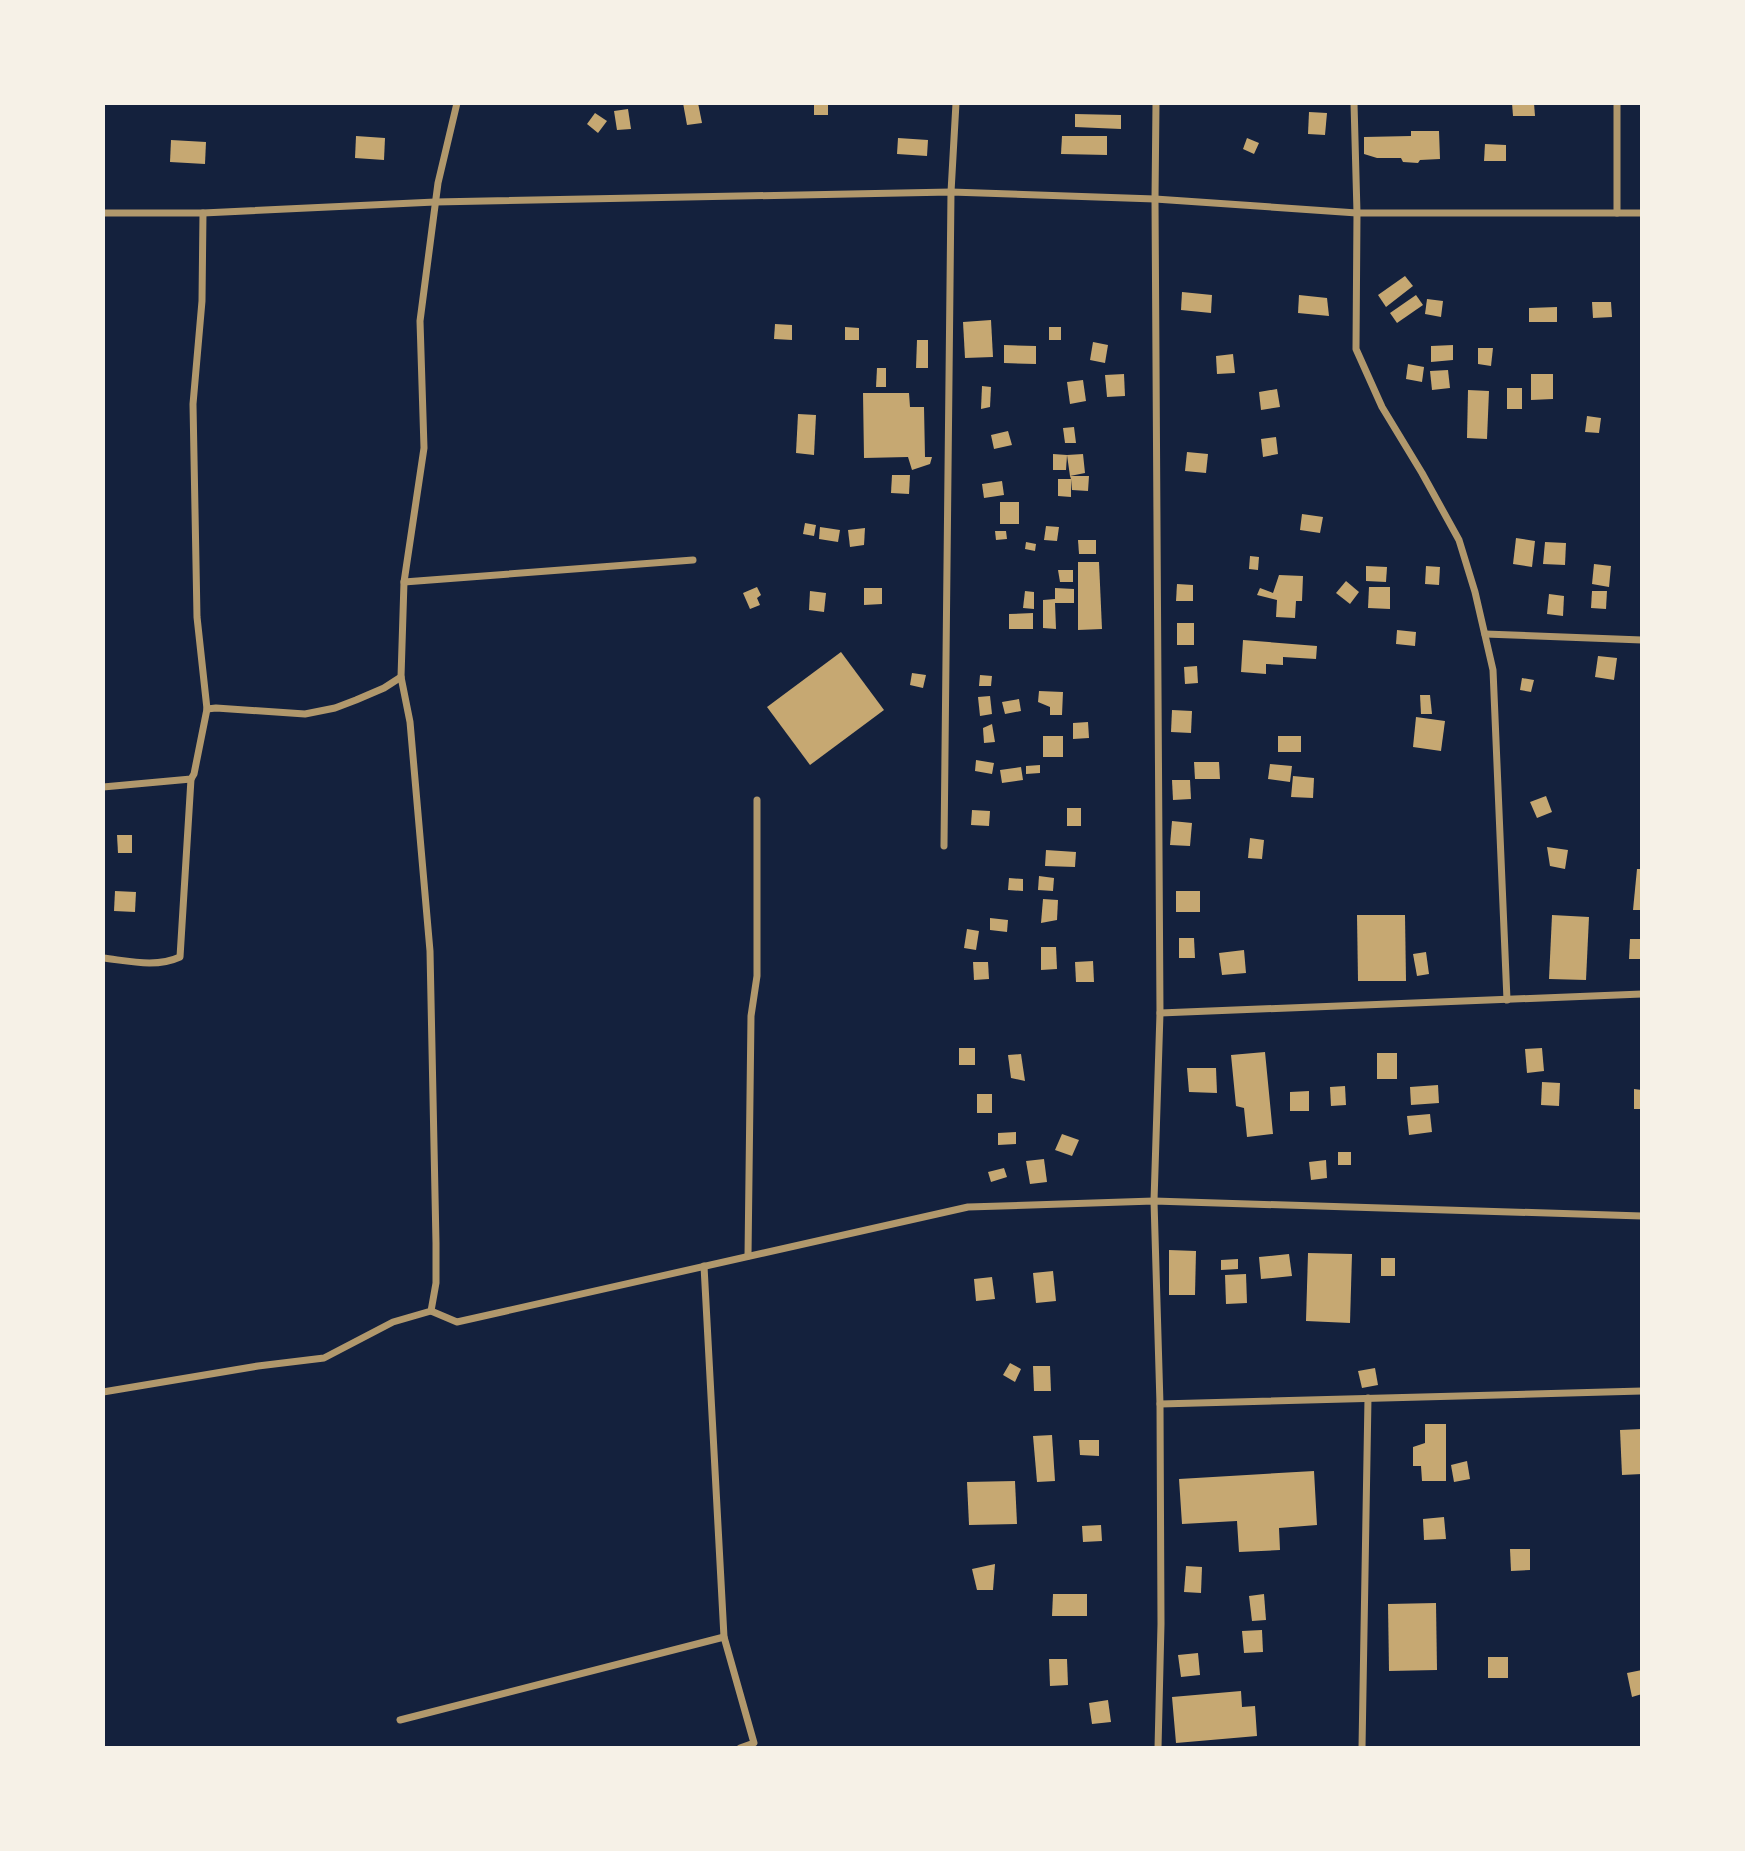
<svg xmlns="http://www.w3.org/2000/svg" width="1745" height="1851" font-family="'Sofia Sans Condensed',sans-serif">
  <rect width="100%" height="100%" fill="#14213d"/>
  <g fill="#c6a872">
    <polygon points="683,103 698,103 702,123 687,125"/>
    <rect x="814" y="103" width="14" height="12"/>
    <polygon points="1512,103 1534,103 1535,116 1513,116"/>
    <polygon points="628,109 631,129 617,130 614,111"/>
    <polygon points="1309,112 1327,113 1325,135 1308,134"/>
    <polygon points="595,113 607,121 598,133 587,124"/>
    <polygon points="1075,114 1121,115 1121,129 1075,127"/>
    <polygon points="1411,131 1439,131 1440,159 1420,160 1418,163 1403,162 1401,158 1377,158 1364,154 1364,137 1411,136"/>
    <polygon points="356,136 385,138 384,160 355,158"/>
    <polygon points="1062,136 1107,136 1107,155 1061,154"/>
    <polygon points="898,138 928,140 927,156 897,154"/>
    <polygon points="1247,138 1259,143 1254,154 1243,149"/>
    <polygon points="171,140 206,142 205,164 170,162"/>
    <polygon points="1485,144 1506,145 1506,161 1484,161"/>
    <polygon points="1405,276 1413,286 1386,307 1378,295"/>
    <polygon points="1182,292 1212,295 1211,313 1181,310"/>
    <polygon points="1299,295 1327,298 1329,316 1298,313"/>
    <polygon points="1416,295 1423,305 1397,323 1390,313"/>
    <polygon points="1427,299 1443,301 1441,317 1425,314"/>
    <polygon points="1592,302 1611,302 1612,317 1593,318"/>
    <polygon points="1557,307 1557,322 1529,322 1529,308"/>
    <polygon points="991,320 993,357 965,358 963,322"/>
    <polygon points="775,324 792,325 792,340 774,339"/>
    <polygon points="845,327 859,328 859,340 845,340"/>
    <rect x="1049" y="327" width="12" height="13"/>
    <polygon points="917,340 928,340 928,368 916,368"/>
    <polygon points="1093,342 1108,345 1105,363 1090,360"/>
    <polygon points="1004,345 1036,346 1036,364 1004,363"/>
    <polygon points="1453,345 1453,360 1431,362 1431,346"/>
    <polygon points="1478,348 1493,348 1491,366 1478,364"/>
    <polygon points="1233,354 1235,373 1217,374 1216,356"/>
    <polygon points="1408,364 1424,367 1422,382 1406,379"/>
    <polygon points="877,368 886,368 886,387 876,387"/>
    <polygon points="1448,370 1450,388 1432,390 1430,371"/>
    <polygon points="1124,374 1125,396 1107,397 1105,375"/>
    <polygon points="1531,374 1553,374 1553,399 1531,400"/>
    <polygon points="1083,380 1086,401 1070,404 1067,382"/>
    <polygon points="982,386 991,387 990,407 981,409"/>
    <rect x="1507" y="388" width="15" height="21"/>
    <polygon points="1277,389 1280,407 1261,410 1259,392"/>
    <polygon points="1468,390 1489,391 1487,439 1467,438"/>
    <polygon points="863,393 909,393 910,407 924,407 925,457 932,457 930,464 912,470 908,457 864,458"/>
    <polygon points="798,414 816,415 814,455 796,453"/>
    <polygon points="1587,416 1601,418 1599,433 1585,432"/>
    <polygon points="1074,427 1076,443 1065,443 1063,428"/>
    <polygon points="1008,431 1012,445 994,449 991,435"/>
    <polygon points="1276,437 1278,454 1263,457 1261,439"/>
    <polygon points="1187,452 1208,454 1206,473 1185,471"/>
    <polygon points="1053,454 1067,455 1066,470 1053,470"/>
    <polygon points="1083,454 1085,473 1070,476 1089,476 1088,491 1072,490 1071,479 1070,476 1067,455"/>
    <polygon points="892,475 910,475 909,494 891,493"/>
    <polygon points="1058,479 1071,479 1071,497 1058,496"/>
    <polygon points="1002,481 1004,495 984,498 982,484"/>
    <rect x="1000" y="502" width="19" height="22"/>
    <polygon points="1302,514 1323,517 1320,533 1300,530"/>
    <polygon points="805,523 816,525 814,536 803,534"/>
    <polygon points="1046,526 1059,527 1057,541 1044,540"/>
    <polygon points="820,527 840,530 838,542 819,539"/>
    <polygon points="865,528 864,545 850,547 848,530"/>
    <polygon points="995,531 1006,531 1007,539 996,540"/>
    <polygon points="1516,538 1535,541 1532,567 1513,564"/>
    <polygon points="1078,540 1096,540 1096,554 1079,554"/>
    <polygon points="1026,542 1036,544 1035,551 1025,549"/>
    <polygon points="1545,542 1566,543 1565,565 1543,564"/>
    <polygon points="1250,556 1259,557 1258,570 1249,569"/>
    <polygon points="1078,562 1099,562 1102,629 1078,630"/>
    <polygon points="1594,564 1611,566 1609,587 1592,584"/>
    <polygon points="1366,566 1387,567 1386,582 1366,581"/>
    <polygon points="1426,566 1440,567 1439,585 1425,584"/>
    <polygon points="1058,570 1073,570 1073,582 1060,582"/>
    <polygon points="1279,575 1303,576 1302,601 1296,601 1295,618 1276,617 1277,600 1257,595 1260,588 1273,593"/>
    <polygon points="1346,581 1359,592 1350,604 1336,593"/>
    <polygon points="1177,584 1193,585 1193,601 1176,601"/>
    <polygon points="757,587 761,595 757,598 760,605 750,609 743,593"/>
    <polygon points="1369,587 1390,587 1390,609 1368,608"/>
    <polygon points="864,588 882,588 882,604 864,605"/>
    <polygon points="1055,588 1074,589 1074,603 1055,603 1056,629 1043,628 1043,600 1055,599"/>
    <polygon points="810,591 826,593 824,612 809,610"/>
    <polygon points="1025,591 1034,592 1034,609 1023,608"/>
    <polygon points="1592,591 1607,591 1606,609 1591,608"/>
    <polygon points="1549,594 1564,596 1563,616 1547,614"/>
    <polygon points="1033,613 1033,629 1009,629 1009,614"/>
    <rect x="1177" y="623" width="17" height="22"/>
    <polygon points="1397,630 1416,632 1415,646 1396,644"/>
    <polygon points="1243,640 1317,646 1316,659 1283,657 1283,665 1266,664 1266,674 1241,672"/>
    <polygon points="841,652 884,710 810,765 767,707"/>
    <polygon points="1598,656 1617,658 1614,680 1595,677"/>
    <polygon points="1197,666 1198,683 1185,684 1184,667"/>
    <polygon points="912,673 926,675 923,688 910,685"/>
    <polygon points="980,675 992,676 991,686 979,686"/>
    <polygon points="1522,678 1534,680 1531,692 1520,690"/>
    <polygon points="1039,691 1063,692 1062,715 1050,715 1050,707 1038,702"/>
    <polygon points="1420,695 1430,695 1432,714 1421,714"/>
    <polygon points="990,696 992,714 980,716 978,697"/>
    <polygon points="1019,699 1021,711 1005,714 1002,702"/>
    <polygon points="1172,710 1192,711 1191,733 1171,732"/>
    <polygon points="1416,717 1445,721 1441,751 1413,747"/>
    <polygon points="1088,722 1089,738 1073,739 1073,723"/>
    <polygon points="992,724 995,742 984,743 983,728"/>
    <rect x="1043" y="736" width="20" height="21"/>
    <rect x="1278" y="736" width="23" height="16"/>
    <polygon points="976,760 994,763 992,774 975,771"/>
    <polygon points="1194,762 1219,762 1220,779 1195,779"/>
    <polygon points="1270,764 1292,766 1290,782 1268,779"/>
    <polygon points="1040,765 1040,773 1026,774 1026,766"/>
    <polygon points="1021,767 1023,780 1002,783 1000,770"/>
    <polygon points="1293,776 1314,778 1313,798 1291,797"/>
    <polygon points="1172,780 1190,780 1191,799 1173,800"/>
    <polygon points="1546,796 1552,812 1537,818 1530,802"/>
    <rect x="1067" y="808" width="14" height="18"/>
    <polygon points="972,810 990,811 989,826 971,825"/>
    <polygon points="1172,821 1192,823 1190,846 1170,845"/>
    <polygon points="117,835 132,835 132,853 118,853"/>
    <polygon points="1250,838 1264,840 1262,859 1248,858"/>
    <polygon points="1547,847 1568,850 1565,869 1550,866"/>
    <polygon points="1046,850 1076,852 1075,867 1045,866"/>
    <polygon points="1637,869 1642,869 1642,910 1633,910"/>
    <polygon points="1039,876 1054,878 1053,891 1038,890"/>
    <polygon points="1009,878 1023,879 1023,891 1008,890"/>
    <polygon points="115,891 136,892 135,912 114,911"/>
    <rect x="1176" y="891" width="24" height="21"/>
    <polygon points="1043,899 1058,900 1057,920 1041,923"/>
    <polygon points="1357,915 1405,915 1406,981 1358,981"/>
    <polygon points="1552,915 1589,917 1586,980 1549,979"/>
    <polygon points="990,918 1008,920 1007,932 990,930"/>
    <polygon points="967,929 979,931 976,950 964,948"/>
    <polygon points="1179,938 1194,938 1195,958 1179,958"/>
    <polygon points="1630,939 1642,939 1642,959 1629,959"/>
    <polygon points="1041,947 1056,947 1057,969 1041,970"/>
    <polygon points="1244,950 1246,973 1222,975 1219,953"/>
    <polygon points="1426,952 1429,974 1417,976 1413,954"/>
    <polygon points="1093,961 1094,982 1076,982 1075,962"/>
    <polygon points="973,962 988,962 989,979 974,980"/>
    <rect x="959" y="1048" width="16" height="17"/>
    <polygon points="1542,1048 1544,1071 1527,1073 1525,1049"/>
    <polygon points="1265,1052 1273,1134 1247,1137 1244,1108 1236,1106 1231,1055"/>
    <rect x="1377" y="1053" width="20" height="26"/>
    <polygon points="1021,1054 1025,1081 1011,1078 1008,1055"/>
    <polygon points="1187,1068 1216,1068 1217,1093 1189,1092"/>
    <polygon points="1542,1082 1560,1083 1559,1106 1541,1105"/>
    <polygon points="1438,1085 1439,1103 1411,1105 1410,1087"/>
    <polygon points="1345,1086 1346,1105 1331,1106 1330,1087"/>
    <polygon points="1634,1089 1642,1090 1642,1109 1634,1109"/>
    <polygon points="1309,1091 1309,1111 1290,1111 1290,1092"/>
    <rect x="977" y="1094" width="15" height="19"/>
    <polygon points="1430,1114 1432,1132 1409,1135 1407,1116"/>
    <polygon points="1016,1132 1016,1144 998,1145 998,1133"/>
    <polygon points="1062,1134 1079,1140 1072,1156 1055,1150"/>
    <rect x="1338" y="1152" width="13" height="13"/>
    <polygon points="1044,1159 1047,1182 1030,1184 1026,1161"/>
    <polygon points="1326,1160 1327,1178 1311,1180 1309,1162"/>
    <polygon points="1004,1168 1007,1177 991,1182 988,1172"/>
    <polygon points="1169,1250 1196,1251 1195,1295 1169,1295"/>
    <polygon points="1308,1253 1352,1254 1350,1323 1306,1321"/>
    <polygon points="1289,1254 1292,1276 1261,1279 1259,1257"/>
    <rect x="1381" y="1258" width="14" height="18"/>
    <polygon points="1238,1259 1238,1269 1221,1270 1221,1260"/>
    <polygon points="1053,1271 1056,1301 1036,1303 1033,1273"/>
    <polygon points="1246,1274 1247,1303 1226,1304 1225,1275"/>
    <polygon points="992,1277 995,1299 976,1301 974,1279"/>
    <polygon points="1010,1363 1021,1369 1015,1382 1003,1375"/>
    <polygon points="1033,1366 1050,1366 1051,1391 1034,1391"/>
    <polygon points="1375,1368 1378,1385 1362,1388 1358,1371"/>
    <polygon points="1425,1424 1446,1424 1446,1481 1422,1481 1421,1466 1413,1466 1413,1447 1425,1443"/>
    <polygon points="1642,1429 1642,1474 1622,1475 1620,1430"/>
    <polygon points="1052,1435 1055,1481 1037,1482 1033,1436"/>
    <polygon points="1079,1440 1099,1440 1099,1456 1080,1455"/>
    <polygon points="1467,1461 1470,1479 1454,1482 1451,1465"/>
    <polygon points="1314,1471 1317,1525 1279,1528 1280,1550 1239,1552 1237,1521 1182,1524 1179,1479"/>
    <polygon points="1015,1481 1017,1524 969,1525 967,1482"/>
    <polygon points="1444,1517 1446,1539 1424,1540 1423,1519"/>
    <polygon points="1101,1525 1102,1541 1083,1542 1082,1526"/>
    <polygon points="1510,1549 1530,1549 1530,1570 1511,1571"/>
    <polygon points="995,1564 993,1590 977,1590 972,1569"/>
    <polygon points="1186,1566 1202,1567 1201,1593 1184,1592"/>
    <polygon points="1053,1594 1087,1594 1087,1616 1052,1616"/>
    <polygon points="1264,1594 1266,1620 1252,1621 1249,1596"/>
    <polygon points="1436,1603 1437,1670 1389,1671 1388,1604"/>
    <polygon points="1262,1630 1263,1652 1244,1653 1242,1631"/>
    <polygon points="1198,1653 1200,1675 1181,1677 1178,1655"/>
    <rect x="1488" y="1657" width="20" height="21"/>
    <polygon points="1049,1659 1067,1659 1068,1685 1050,1686"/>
    <polygon points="1642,1670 1642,1694 1632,1697 1627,1673"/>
    <polygon points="1241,1691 1242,1707 1255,1706 1257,1736 1176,1743 1172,1697"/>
    <polygon points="1108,1700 1111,1722 1092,1724 1089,1703"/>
  </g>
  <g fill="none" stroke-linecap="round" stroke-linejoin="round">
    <g stroke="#b1986c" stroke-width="7">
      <polyline points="1156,103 1155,199 1160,1013 1154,1201 1160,1404 1161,1624 1158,1748"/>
      <polyline points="1354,103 1357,213 1356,349 1382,407 1422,473 1459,540 1475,592 1493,670 1507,1000"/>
      <polyline points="1617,103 1617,213"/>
      <polyline points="103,213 203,213 435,202 951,192 1155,199 1357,213 1642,213"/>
      <polyline points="203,213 202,301 193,404 197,617 207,709 216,708 305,714 335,708 356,700 384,688 401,677"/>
      <polyline points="404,582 693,560"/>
      <polyline points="1485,634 1642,640"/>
      <polyline points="103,787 191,779 194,774 207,709"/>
      <polyline points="944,846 951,192 956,103"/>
      <path d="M103 958C129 961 156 968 180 957L191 779"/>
      <polyline points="1160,1013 1642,994"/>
      <polyline points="748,1256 751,1016 757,976 757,800"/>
      <polyline points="704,1266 724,1637 754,1743 740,1748"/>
      <polyline points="431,1311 457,1322 968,1207 1154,1201 1642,1216"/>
      <polyline points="103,1392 258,1366 324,1358 393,1322 431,1311 436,1283 436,1243 430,951 410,722 401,677 404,582 424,448 420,321 438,183 457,103"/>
      <polyline points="1160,1404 1642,1391"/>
      <polyline points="400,1720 724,1637"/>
      <polyline points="1362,1748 1368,1398"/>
    </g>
  </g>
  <rect width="1745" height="1851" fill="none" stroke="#f6f1e7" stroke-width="210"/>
</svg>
